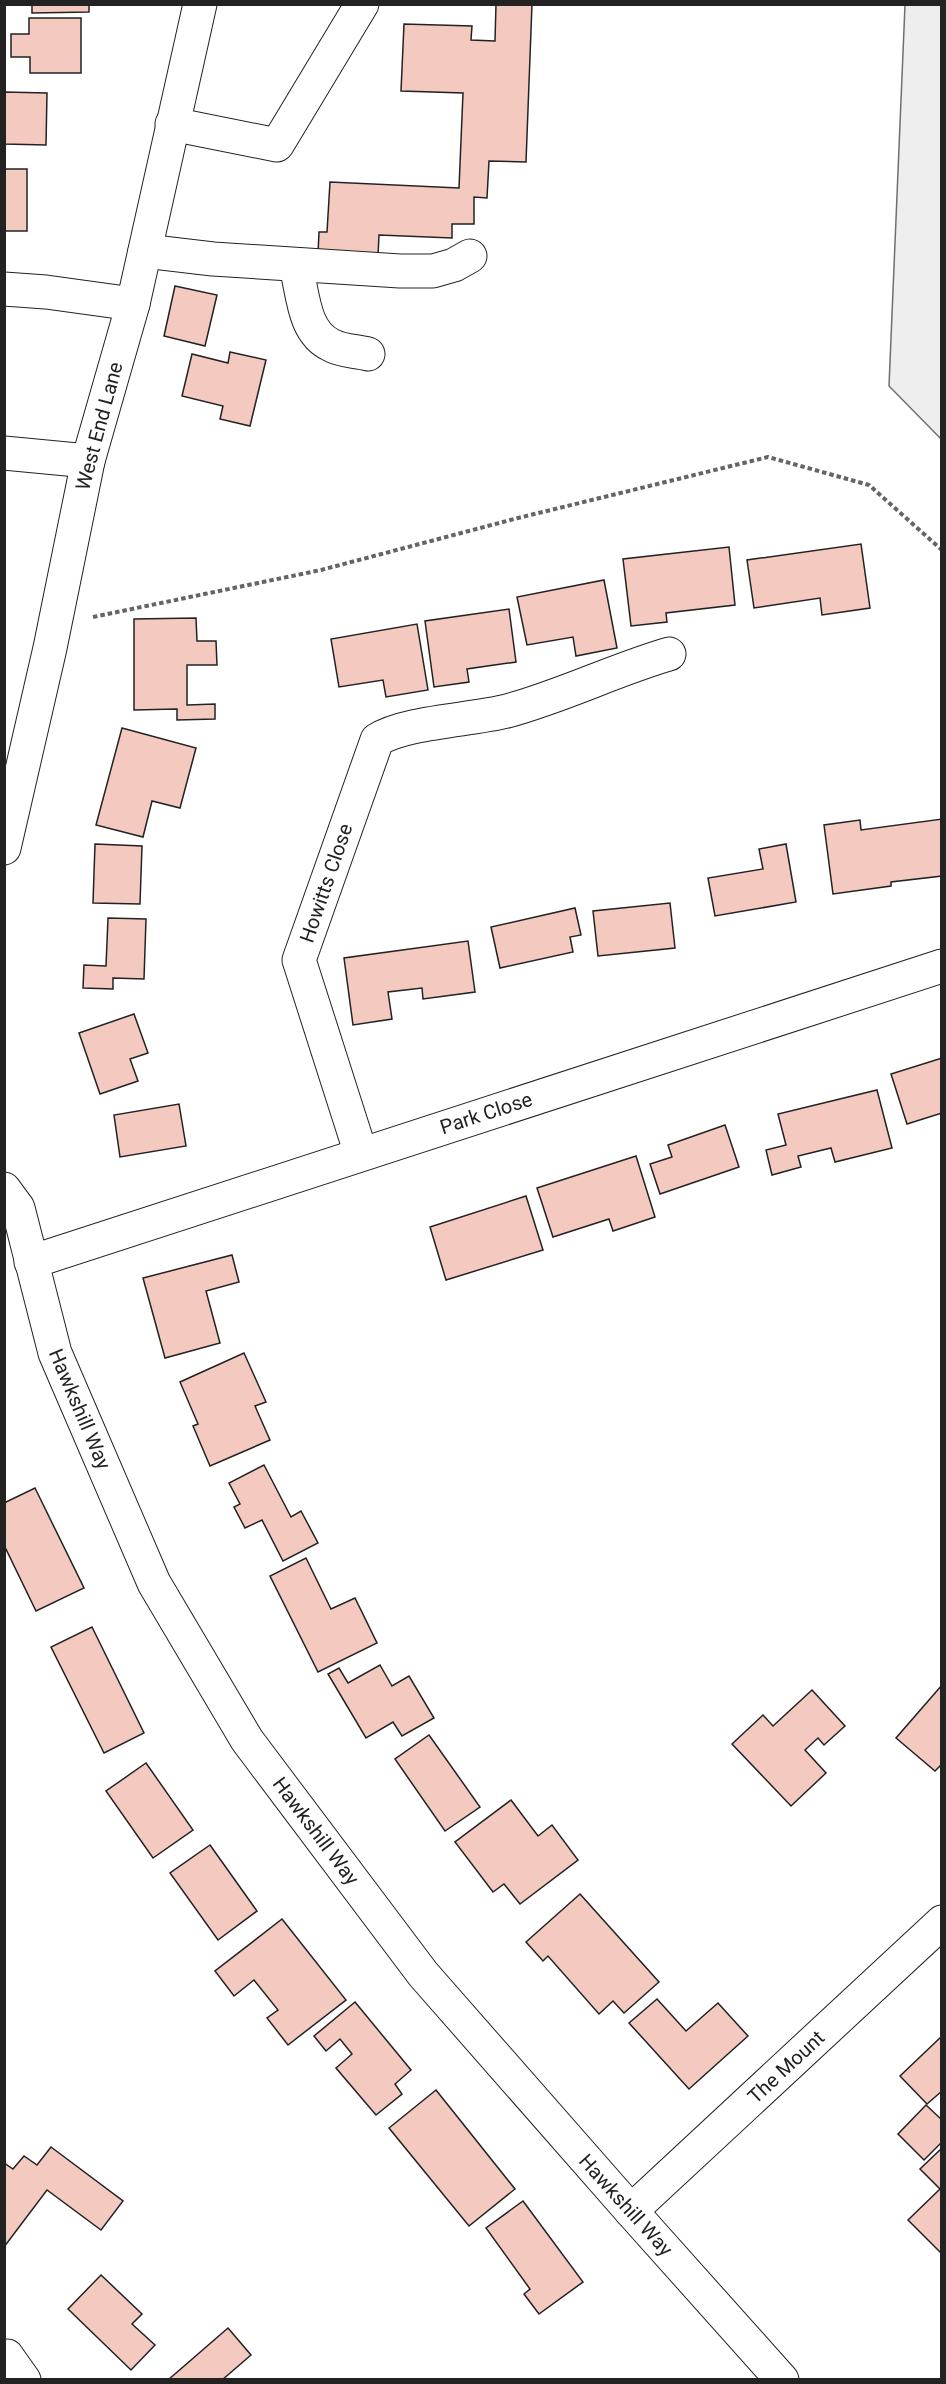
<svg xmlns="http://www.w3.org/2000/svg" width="946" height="2384" font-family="Roboto,sans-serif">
  <rect width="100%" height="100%" fill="#fff"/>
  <polygon fill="#eee" stroke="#6f6f6f" stroke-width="1.5" points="905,5 941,5 941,439 889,386"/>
  <g fill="#f3c9c0" stroke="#222" stroke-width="1.5">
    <polygon points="32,4 89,4 89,12 32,13"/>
    <polygon points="496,4 532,4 526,162 489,161 487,198 474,197 474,224 452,224 452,238 379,235 378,256 318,254 319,232 327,232 330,182 459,188 463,93 401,91 404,24 472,26 471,40 495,41"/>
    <polygon points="29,18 81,18 81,73 30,73 30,57 11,57 11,34 29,34"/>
    <polygon points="4,92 47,93 46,145 4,144"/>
    <rect x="4" y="169" width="23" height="62"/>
    <polygon points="175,286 217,295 205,346 164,336"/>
    <polygon points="230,352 266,360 250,426 220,419 223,406 182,396 192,354 228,363"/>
    <polygon points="861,544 870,608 822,615 820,598 754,608 747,560"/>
    <polygon points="729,547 735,605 666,613 667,622 631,626 623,559"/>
    <polygon points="604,580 617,648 576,656 573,637 527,645 517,597"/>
    <polygon points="509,609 516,662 467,669 469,682 434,687 425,621"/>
    <polygon points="196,618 197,641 216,641 217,665 187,665 187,705 215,704 215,719 177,720 177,709 134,710 134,619"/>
    <polygon points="417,624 428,690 386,697 383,680 339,687 331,639"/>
    <polygon points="122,728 196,748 180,808 152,801 143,837 96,825"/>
    <polygon points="942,819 942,876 891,882 891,886 833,894 824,825 860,820 861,830"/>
    <polygon points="95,844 142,846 140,904 93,903"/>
    <polygon points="786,844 796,902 715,916 708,878 763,869 759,849"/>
    <polygon points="670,903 675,948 598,956 593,911"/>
    <polygon points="575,908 581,935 570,937 573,952 500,968 491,927"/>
    <polygon points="108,918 146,919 144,979 113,978 113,989 83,988 84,965 106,966"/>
    <polygon points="468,941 475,992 423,999 422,988 388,992 392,1019 353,1025 344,958"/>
    <polygon points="134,1014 148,1053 130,1059 138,1081 100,1094 79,1033"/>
    <polygon points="942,1058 942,1113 907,1124 891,1074"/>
    <polygon points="877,1090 892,1148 835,1162 831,1148 798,1156 801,1167 772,1175 766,1150 786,1145 778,1114"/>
    <polygon points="179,1104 186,1146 120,1157 114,1115"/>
    <polygon points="725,1125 739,1167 660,1194 650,1164 672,1157 668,1145"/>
    <polygon points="636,1156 655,1217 613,1231 609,1219 553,1237 537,1188"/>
    <polygon points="526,1196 543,1250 446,1280 430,1227"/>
    <polygon points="232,1255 239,1282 206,1291 220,1343 165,1358 143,1278"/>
    <polygon points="244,1353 266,1402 255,1406 270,1440 210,1466 193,1426 198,1424 180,1382"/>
    <polygon points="264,1465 291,1517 301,1511 318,1543 283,1561 262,1520 245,1528 234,1507 240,1504 229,1483"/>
    <polygon points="35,1488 84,1588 36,1611 4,1545 4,1503"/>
    <polygon points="306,1558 331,1609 355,1598 377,1643 318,1672 270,1576"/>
    <polygon points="92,1627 144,1733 104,1753 51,1647"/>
    <polygon points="380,1665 392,1686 409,1676 434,1718 402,1736 393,1722 366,1738 328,1674 339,1668 348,1683"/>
    <polygon points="942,1685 942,1764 935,1771 896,1738"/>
    <polygon points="812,1690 845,1726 824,1745 818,1738 805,1750 826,1773 791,1806 732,1744 763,1715 773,1726"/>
    <polygon points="429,1735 480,1807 445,1831 395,1759"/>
    <polygon points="146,1763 193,1830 153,1858 106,1791"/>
    <polygon points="511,1800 538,1836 552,1825 578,1860 520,1904 504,1884 493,1892 455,1842"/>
    <polygon points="210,1845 257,1911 218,1940 170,1873"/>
    <polygon points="580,1894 659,1982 624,2013 613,2001 599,2014 548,1956 543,1961 526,1942"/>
    <polygon points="282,1919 346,2000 288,2045 267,2018 278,2010 254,1980 234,1996 215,1971"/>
    <polygon points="657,1999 686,2031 718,2003 748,2036 689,2089 629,2023"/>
    <polygon points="355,2002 411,2070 395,2084 402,2094 376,2115 336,2068 352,2054 340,2039 326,2051 314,2036"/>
    <polygon points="942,2036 942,2091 927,2104 900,2076"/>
    <polygon points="436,2090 515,2189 469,2226 389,2128"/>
    <polygon points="926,2105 942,2120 942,2142 924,2160 898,2134"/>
    <polygon points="51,2147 123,2201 101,2230 47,2190 4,2247 4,2163 13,2169 24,2156 37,2165"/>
    <polygon points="942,2148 942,2254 908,2220 940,2189 920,2169"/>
    <polygon points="523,2201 583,2282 539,2314 524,2294 530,2289 486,2228"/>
    <polygon points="101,2275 142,2314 132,2324 155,2345 131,2370 68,2309"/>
    <polygon points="228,2328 251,2355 222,2380 168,2380"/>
  </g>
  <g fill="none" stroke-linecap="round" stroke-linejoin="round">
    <g stroke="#222" stroke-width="35">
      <g id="minor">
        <polyline points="172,124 277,145 362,4"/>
        <polyline points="145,251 213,259 400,271 433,271 454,265 470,256"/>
        <path d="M296 266C303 293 303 332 331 345 341 351 356 351 368 354"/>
        <polyline points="4,289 46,292 133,304"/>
        <polyline points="4,453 88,461"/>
        <polyline points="4,848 50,648 88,461 133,304 200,4"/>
        <path d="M361 1154 299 960 377 740C405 722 472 720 507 711 563 696 614 670 669 654"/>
        <polyline points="4,1189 18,1208 55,1353 154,1583 247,1740 423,1974 631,2211 782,2380"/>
        <polyline points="31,1262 942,966"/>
        <polyline points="631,2211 942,1922"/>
        <polyline points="4,2357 7,2356 24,2380"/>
      </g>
    </g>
    <polyline stroke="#646464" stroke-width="4" stroke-dasharray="4.5 3" stroke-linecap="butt" points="93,617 321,570 518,518 768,457 869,485 942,550"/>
    <use href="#minor" stroke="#fff" stroke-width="33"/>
  </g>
  <g text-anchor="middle" stroke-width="4.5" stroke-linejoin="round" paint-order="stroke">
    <g font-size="20" fill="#222" stroke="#fff">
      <text transform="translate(99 426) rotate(-75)" y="7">West End Lane</text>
      <text transform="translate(326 883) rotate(-71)" y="7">Howitts Close</text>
      <text transform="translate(486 1113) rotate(-18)" y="7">Park Close</text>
      <text transform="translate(80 1409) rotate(67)" y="7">Hawkshill Way</text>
      <text transform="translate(316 1831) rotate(53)" y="7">Hawkshill Way</text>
      <text transform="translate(786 2067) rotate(-43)" y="7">The Mount</text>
      <text transform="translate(626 2205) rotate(48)" y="7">Hawkshill Way</text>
    </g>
  </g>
  <rect width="946" height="2384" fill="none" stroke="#222222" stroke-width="12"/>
</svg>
